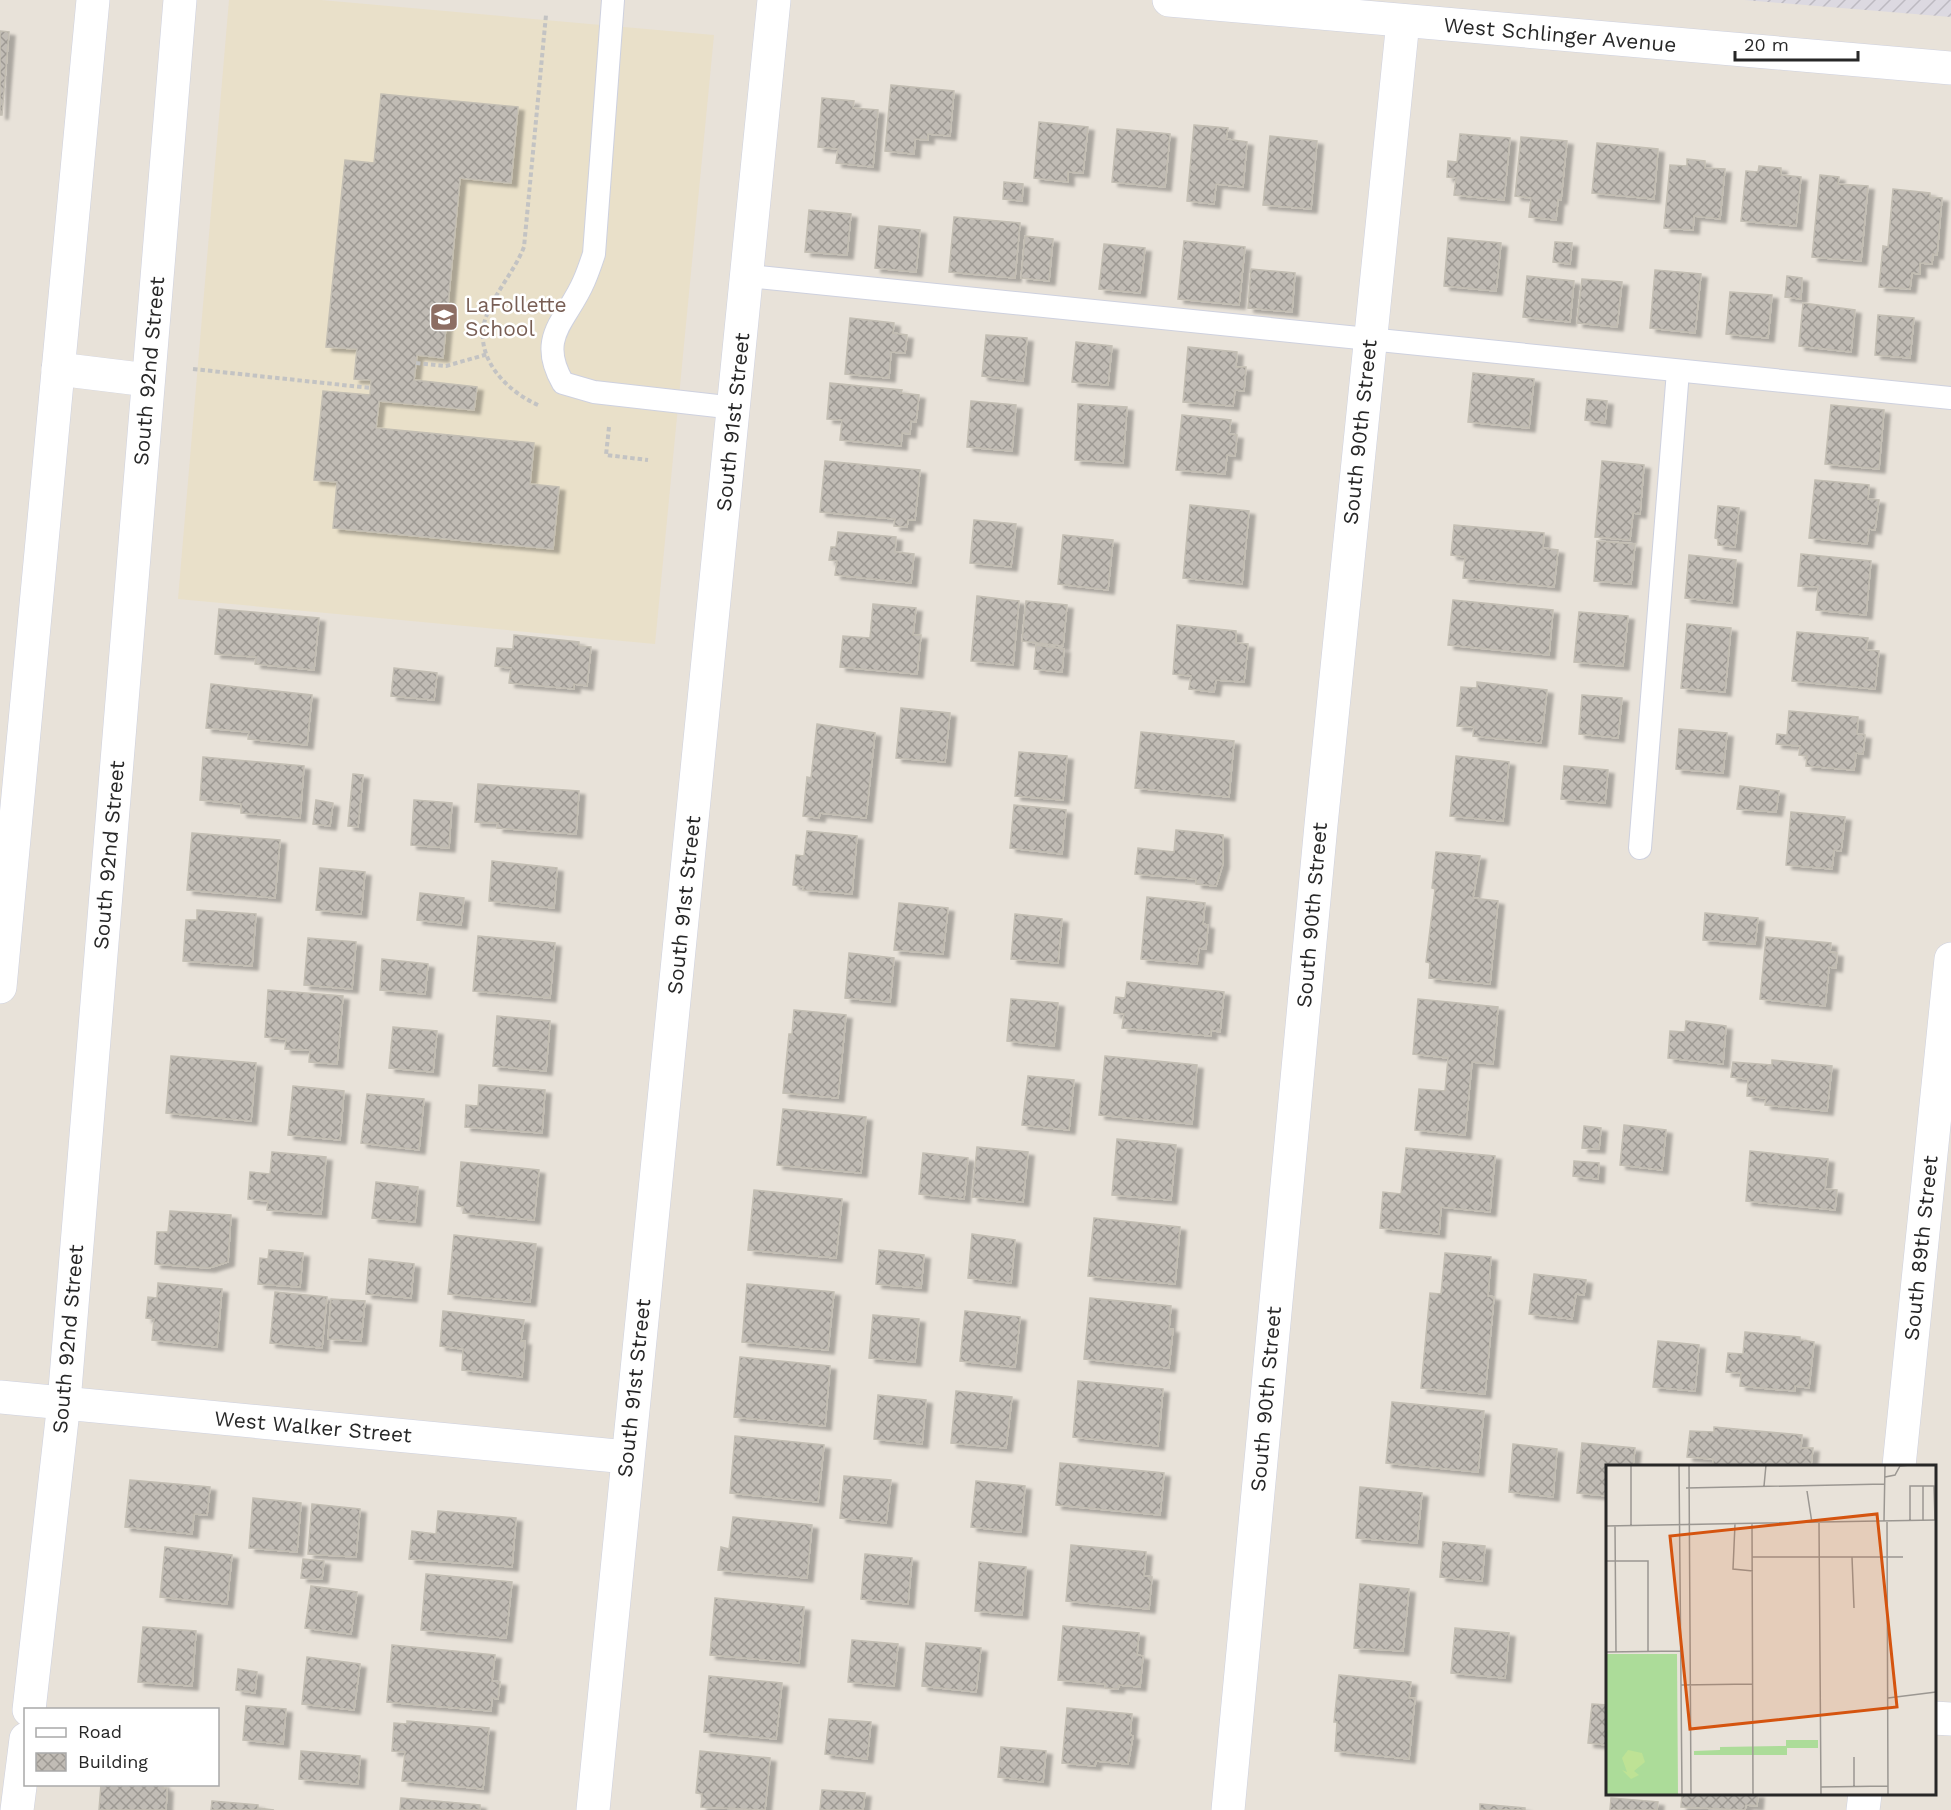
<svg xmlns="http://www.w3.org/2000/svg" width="1951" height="1810" font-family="'Work Sans',sans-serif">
  <defs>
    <pattern id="industrial-furrows" width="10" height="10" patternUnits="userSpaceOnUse" patternTransform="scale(1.5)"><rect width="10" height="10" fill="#dcd9e1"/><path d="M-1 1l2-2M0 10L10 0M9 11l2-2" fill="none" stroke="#bdbac1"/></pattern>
    <pattern id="building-cross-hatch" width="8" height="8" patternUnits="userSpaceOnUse" patternTransform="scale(1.5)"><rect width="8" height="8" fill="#c1bcb5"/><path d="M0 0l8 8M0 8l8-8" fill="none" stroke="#9d9993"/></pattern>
    <filter id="shadow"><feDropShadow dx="6" dy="4" stdDeviation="1.5" flood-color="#0004"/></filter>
  </defs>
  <rect width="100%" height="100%" fill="#e8e2d9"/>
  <polygon fill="url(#industrial-furrows)" points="1744,0 1951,0 1951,17"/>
  <polygon fill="#e9e0c9" points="229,0 321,0 714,35 655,644 178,599"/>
  <g fill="url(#building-cross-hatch)" stroke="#c3beb3" stroke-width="1.5" filter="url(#shadow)">
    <polygon points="0,31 9,32 2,115 0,115"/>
    <polygon points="891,85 954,91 950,136 928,134 928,140 915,139 914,154 885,151"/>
    <polygon points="381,94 518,107 511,183 460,178 443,358 417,355 414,380 477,387 474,410 379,401 376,428 534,443 530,484 559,487 553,549 333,528 337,482 314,480 323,391 370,395 371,380 354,379 357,349 326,347 345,160 374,163"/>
    <polygon points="822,98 854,101 853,108 878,110 873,167 836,163 838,149 818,147"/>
    <polygon points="1039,122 1088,127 1083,173 1068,172 1068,182 1034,178"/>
    <polygon points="1194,125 1228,128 1226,139 1247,142 1243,187 1216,184 1214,204 1187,201"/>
    <polygon points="1117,129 1170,134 1165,187 1112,182"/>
    <polygon points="1460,134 1510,138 1504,200 1454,195 1456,178 1447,177 1448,161 1457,162"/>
    <polygon points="1270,136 1317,141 1311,209 1263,205"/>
    <polygon points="1521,137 1567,141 1561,200 1558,200 1556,220 1529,217 1531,198 1515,196"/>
    <polygon points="1597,143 1658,149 1654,199 1592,193"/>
    <polygon points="1687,159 1705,161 1705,168 1725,169 1720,219 1694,216 1693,230 1664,228 1670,165 1687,166"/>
    <polygon points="1759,166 1781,168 1781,175 1801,177 1796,226 1741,221 1746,171 1758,172"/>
    <polygon points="1820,175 1839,177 1838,184 1868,186 1861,261 1812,257"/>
    <polygon points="1004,182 1023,184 1022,201 1003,199"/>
    <polygon points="1893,189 1930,193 1930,197 1942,198 1937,255 1933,254 1932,264 1920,263 1920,274 1912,273 1910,289 1879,287 1883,246 1888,247"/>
    <polygon points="809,210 851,214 847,255 805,252"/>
    <polygon points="954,217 1020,223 1015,278 949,272"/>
    <polygon points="879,226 920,230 916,272 875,268"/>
    <polygon points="1025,236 1053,239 1049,281 1021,278"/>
    <polygon points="1448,238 1501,243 1496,291 1444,286"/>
    <polygon points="1184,241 1245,247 1239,305 1178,299"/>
    <polygon points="1555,242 1572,243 1570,264 1553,262"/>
    <polygon points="1104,244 1145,248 1140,293 1099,289"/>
    <polygon points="1251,269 1295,273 1292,312 1248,308"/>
    <polygon points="1655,270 1701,274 1695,333 1650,328"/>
    <polygon points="1527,276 1574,281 1570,322 1523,317"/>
    <polygon points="1787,276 1802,278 1801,299 1785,297"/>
    <polygon points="1582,279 1622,282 1617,327 1577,323"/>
    <polygon points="1730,292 1772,295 1768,338 1726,334"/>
    <polygon points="1803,303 1855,310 1851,352 1799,346"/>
    <polygon points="1878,315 1914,318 1910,358 1875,355"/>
    <polygon points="850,318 894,323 893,333 907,335 905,353 891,352 889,378 845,374"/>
    <polygon points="986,335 1027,338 1023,381 982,376"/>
    <polygon points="1076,342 1112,346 1108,385 1072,382"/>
    <polygon points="1188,347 1237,352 1236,367 1246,367 1244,391 1235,390 1233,406 1183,402"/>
    <polygon points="1473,373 1534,379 1529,428 1468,422"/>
    <polygon points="830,383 902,390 901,393 919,395 916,422 911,421 910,434 902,433 901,446 840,440 842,420 827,419"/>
    <polygon points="1587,399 1607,401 1605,423 1585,420"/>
    <polygon points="971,401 1016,405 1012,451 967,447"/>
    <polygon points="1078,404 1127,407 1123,463 1075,460"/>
    <polygon points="1831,405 1884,410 1879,469 1825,464"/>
    <polygon points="1182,415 1231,420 1229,434 1237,435 1235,456 1227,455 1225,474 1176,470"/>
    <polygon points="825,461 920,470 915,520 908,520 907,527 894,526 895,519 820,512"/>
    <polygon points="1602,461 1644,465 1640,514 1633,513 1630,540 1595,537"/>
    <polygon points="1815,480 1869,485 1868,499 1879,500 1875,530 1869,529 1867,544 1809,538"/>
    <polygon points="1190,505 1249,511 1242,584 1183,578"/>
    <polygon points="1718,506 1739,508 1735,547 1718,545 1718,539 1715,538"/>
    <polygon points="974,520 1016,524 1011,567 970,563"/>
    <polygon points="1454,525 1544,533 1543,548 1558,550 1554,587 1463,578 1465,557 1451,555"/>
    <polygon points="838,532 896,537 895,552 914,554 911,583 835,575 837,561 829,560 831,547 836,547"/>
    <polygon points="1063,535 1113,540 1108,590 1058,584"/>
    <polygon points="1597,541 1635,544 1631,584 1594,581"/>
    <polygon points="1801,554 1871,561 1866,615 1816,610 1818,587 1798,586"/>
    <polygon points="1689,555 1736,560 1732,603 1685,598"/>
    <polygon points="977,596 1019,601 1013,665 971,661"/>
    <polygon points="1453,600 1553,610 1549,655 1448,645"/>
    <polygon points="1026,601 1067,605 1063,646 1022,641"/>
    <polygon points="873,604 916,608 913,635 921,635 917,674 840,667 843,636 870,638"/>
    <polygon points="219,609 319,618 314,670 255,664 256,657 215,654"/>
    <polygon points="1579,612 1628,616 1623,666 1574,662"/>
    <polygon points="1687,624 1731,628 1725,692 1681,688"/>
    <polygon points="1177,625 1236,631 1236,643 1248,644 1244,682 1216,680 1214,692 1189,689 1191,676 1173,674"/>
    <polygon points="1797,632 1868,638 1866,650 1879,651 1875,689 1792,681"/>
    <polygon points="514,635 579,642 579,646 591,647 587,686 574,684 574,689 509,683 511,668 495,666 497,648 513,649"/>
    <polygon points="1036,645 1064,649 1062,672 1034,669"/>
    <polygon points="394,668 437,673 434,700 391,696"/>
    <polygon points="1477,682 1547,690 1541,743 1473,736 1474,727 1457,726 1461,687 1477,688"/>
    <polygon points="211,684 312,695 307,745 248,739 249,732 206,728"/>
    <polygon points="1582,695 1622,698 1618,738 1579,734"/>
    <polygon points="901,708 950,713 945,762 896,758"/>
    <polygon points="1789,711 1858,717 1857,734 1865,735 1863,754 1856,753 1854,770 1806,766 1807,756 1799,755 1800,746 1776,744 1777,734 1787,735"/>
    <polygon points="817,724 875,733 866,818 820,813 819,818 803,816 807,777 811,778"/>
    <polygon points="1679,729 1727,733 1723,773 1676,769"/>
    <polygon points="1141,732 1234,741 1229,797 1135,788"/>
    <polygon points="1019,752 1067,756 1063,800 1015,796"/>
    <polygon points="1456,756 1509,762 1503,821 1450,816"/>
    <polygon points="203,757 304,766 300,818 241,813 241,804 200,800"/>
    <polygon points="1564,766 1608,770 1605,803 1561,799"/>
    <polygon points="353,774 363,775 358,827 348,826"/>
    <polygon points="478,784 579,791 576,834 497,828 498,823 475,822"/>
    <polygon points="1740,786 1779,791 1776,812 1737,809"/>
    <polygon points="316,800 333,803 330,826 313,824"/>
    <polygon points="414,800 452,803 449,848 411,845"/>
    <polygon points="1014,805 1066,810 1062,854 1010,848"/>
    <polygon points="1791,812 1845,817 1841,851 1834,850 1832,869 1786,865"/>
    <polygon points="1176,830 1223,835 1223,864 1216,886 1196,884 1196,879 1135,874 1138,848 1174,852"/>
    <polygon points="807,831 857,836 852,894 803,890 804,887 793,885 796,855 804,856"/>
    <polygon points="192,833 280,840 275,898 187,890"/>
    <polygon points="1436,852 1480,856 1473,898 1498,901 1490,984 1429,978 1430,963 1426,962 1435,889 1432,888"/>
    <polygon points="492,861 557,868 554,908 489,901"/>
    <polygon points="320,868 365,872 361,914 316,910"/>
    <polygon points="420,893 464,898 461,925 417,920"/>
    <polygon points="1147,897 1205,903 1203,924 1208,925 1206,949 1199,948 1197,964 1141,959"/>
    <polygon points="899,903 948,908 943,954 894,950"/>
    <polygon points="197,910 256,914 252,966 183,961 186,920 197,920"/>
    <polygon points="1705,913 1758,918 1755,944 1703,940"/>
    <polygon points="1015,914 1062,919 1058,963 1011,959"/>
    <polygon points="478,936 555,943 550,998 473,991"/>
    <polygon points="1766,937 1831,943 1830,952 1837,953 1836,968 1829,967 1825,1006 1760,999"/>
    <polygon points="308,938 356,942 352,989 304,985"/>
    <polygon points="849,953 894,958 890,1002 845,998"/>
    <polygon points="382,959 428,964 425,994 380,990"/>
    <polygon points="1127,982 1224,992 1220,1032 1211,1030 1211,1036 1122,1028 1124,1014 1114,1013 1116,997 1125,998"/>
    <polygon points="268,990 343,996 337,1064 309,1062 310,1050 285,1049 286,1039 265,1037"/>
    <polygon points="1011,999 1058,1003 1054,1046 1007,1041"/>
    <polygon points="1418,999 1498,1007 1493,1064 1472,1062 1465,1135 1415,1130 1419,1089 1445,1091 1448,1058 1413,1054"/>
    <polygon points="794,1010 846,1015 838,1098 783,1093 789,1034 792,1034"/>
    <polygon points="497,1016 550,1021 546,1071 493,1066"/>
    <polygon points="1686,1021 1726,1026 1723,1064 1668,1058 1670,1031 1685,1032"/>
    <polygon points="393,1027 437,1031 433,1072 389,1068"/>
    <polygon points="171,1056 256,1063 251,1121 166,1113"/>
    <polygon points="1105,1056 1197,1065 1192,1124 1099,1115"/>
    <polygon points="1772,1060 1832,1066 1827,1111 1765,1105 1766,1098 1747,1096 1748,1079 1731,1077 1733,1062 1772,1065"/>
    <polygon points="1028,1076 1074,1080 1069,1130 1022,1125"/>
    <polygon points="479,1085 545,1090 542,1133 465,1127 466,1105 478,1106"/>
    <polygon points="293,1086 344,1091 340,1140 288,1135"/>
    <polygon points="367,1094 424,1099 419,1150 361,1143"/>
    <polygon points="783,1109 866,1117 861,1173 777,1165"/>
    <polygon points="1624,1125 1666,1130 1662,1170 1620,1165"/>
    <polygon points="1584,1126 1601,1128 1599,1149 1582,1148"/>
    <polygon points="1117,1139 1176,1145 1171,1200 1112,1195"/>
    <polygon points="977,1147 1028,1152 1023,1202 972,1197"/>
    <polygon points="1406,1148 1495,1156 1490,1212 1441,1207 1439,1234 1380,1228 1383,1192 1401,1194"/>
    <polygon points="1750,1151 1828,1159 1825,1189 1837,1190 1835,1210 1746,1201"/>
    <polygon points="272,1152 326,1157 321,1214 267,1210 268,1201 248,1199 250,1172 270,1174"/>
    <polygon points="923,1153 968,1158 964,1199 919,1194"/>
    <polygon points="1574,1161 1599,1163 1598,1179 1573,1176"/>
    <polygon points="461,1162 539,1170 534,1220 463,1213 464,1207 457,1206"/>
    <polygon points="376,1182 418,1187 415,1222 372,1218"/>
    <polygon points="754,1190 842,1199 836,1258 748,1250"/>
    <polygon points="170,1211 231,1215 228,1262 209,1268 155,1264 157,1232 168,1232"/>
    <polygon points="1094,1218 1180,1227 1175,1284 1088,1276"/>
    <polygon points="972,1234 1015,1240 1011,1283 968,1278"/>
    <polygon points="454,1235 536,1244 530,1302 448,1294"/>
    <polygon points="269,1250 303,1253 300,1287 258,1284 260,1258 268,1259"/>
    <polygon points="879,1250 924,1255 921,1288 876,1284"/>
    <polygon points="1445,1253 1491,1257 1488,1296 1494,1297 1485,1394 1421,1388 1430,1293 1441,1294"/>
    <polygon points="369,1259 414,1264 411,1298 366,1294"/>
    <polygon points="1534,1274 1586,1280 1584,1295 1576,1294 1572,1319 1529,1314"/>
    <polygon points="158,1283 222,1289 217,1347 152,1340 154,1319 146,1318 148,1297 157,1298"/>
    <polygon points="747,1284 834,1292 828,1350 742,1342"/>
    <polygon points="275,1292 327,1297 322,1348 270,1343"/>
    <polygon points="1090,1298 1171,1306 1169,1329 1173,1329 1169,1368 1084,1359"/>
    <polygon points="331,1299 365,1301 361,1341 328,1339"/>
    <polygon points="443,1311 524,1320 521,1341 525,1341 522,1377 462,1370 463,1349 440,1346"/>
    <polygon points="965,1311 1020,1317 1015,1367 960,1361"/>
    <polygon points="873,1315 919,1319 915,1362 869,1358"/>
    <polygon points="1745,1332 1800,1337 1800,1340 1814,1342 1809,1388 1795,1386 1795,1391 1740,1386 1741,1373 1726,1372 1728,1353 1743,1354"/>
    <polygon points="1658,1341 1699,1345 1695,1391 1653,1387"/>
    <polygon points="740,1357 830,1366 825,1426 734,1417"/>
    <polygon points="1078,1381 1163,1389 1158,1446 1073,1437"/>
    <polygon points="956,1391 1012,1397 1006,1448 951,1443"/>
    <polygon points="878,1395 926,1400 922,1444 874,1439"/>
    <polygon points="1392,1402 1484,1411 1478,1472 1386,1463"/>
    <polygon points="1714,1427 1802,1435 1801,1448 1813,1448 1811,1466 1713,1466 1713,1459 1687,1457 1690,1431 1714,1432"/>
    <polygon points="735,1436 824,1445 818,1502 730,1493"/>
    <polygon points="1582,1443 1635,1448 1633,1466 1608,1466 1608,1496 1577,1493"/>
    <polygon points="1513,1444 1557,1449 1553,1497 1509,1492"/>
    <polygon points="1060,1463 1164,1473 1160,1515 1056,1505"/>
    <polygon points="844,1476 891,1480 886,1523 840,1518"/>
    <polygon points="130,1480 210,1487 207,1515 194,1514 192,1534 125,1527"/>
    <polygon points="976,1481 1025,1486 1021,1532 971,1527"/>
    <polygon points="1360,1487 1422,1493 1417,1543 1356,1538"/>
    <polygon points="253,1498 301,1503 297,1552 249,1548"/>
    <polygon points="312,1504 360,1509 356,1557 308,1554"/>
    <polygon points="438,1511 516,1518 512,1567 409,1559 412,1531 436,1534"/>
    <polygon points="733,1517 812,1525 807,1578 718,1570 721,1547 729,1549"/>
    <polygon points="1443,1542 1485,1546 1482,1581 1440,1577"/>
    <polygon points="1071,1545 1146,1552 1144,1576 1152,1577 1149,1609 1066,1601"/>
    <polygon points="165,1547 232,1555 227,1604 160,1597"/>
    <polygon points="865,1554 912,1558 908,1604 861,1599"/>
    <polygon points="303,1559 324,1561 322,1579 301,1578"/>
    <polygon points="979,1562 1026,1567 1022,1615 975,1611"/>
    <polygon points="426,1574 512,1582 506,1638 421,1630"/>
    <polygon points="1360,1584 1409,1589 1403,1651 1354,1648"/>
    <polygon points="311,1586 357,1592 351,1634 305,1628"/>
    <polygon points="715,1598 804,1607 799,1663 710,1655"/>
    <polygon points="1063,1626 1139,1633 1137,1655 1143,1656 1140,1687 1119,1685 1118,1689 1105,1688 1105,1684 1058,1680"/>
    <polygon points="143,1627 196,1631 192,1686 138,1682"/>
    <polygon points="1455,1628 1509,1633 1505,1678 1451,1673"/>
    <polygon points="852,1640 898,1644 894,1686 848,1682"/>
    <polygon points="926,1643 981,1648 976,1692 922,1686"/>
    <polygon points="392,1645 495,1655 492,1681 500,1682 498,1699 492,1698 491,1711 387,1702"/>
    <polygon points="307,1657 360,1664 354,1710 302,1704"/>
    <polygon points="238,1669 257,1672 255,1693 236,1690"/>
    <polygon points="1339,1675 1411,1682 1409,1698 1415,1698 1409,1759 1335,1751 1337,1722 1334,1722"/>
    <polygon points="709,1676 782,1683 776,1739 704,1732"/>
    <polygon points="1592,1704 1608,1705 1608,1745 1588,1743"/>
    <polygon points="246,1706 286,1709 283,1744 243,1740"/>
    <polygon points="1067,1708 1132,1714 1130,1735 1133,1736 1128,1764 1096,1761 1095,1766 1062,1763"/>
    <polygon points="829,1719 871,1722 867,1759 825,1754"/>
    <polygon points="407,1721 489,1728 483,1789 402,1781 405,1752 392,1751 394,1723 407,1724"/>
    <polygon points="1001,1747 1046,1751 1043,1782 998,1777"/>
    <polygon points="301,1751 360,1756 358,1784 299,1779"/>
    <polygon points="700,1751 770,1758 765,1810 701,1807 702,1794 696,1793"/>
    <polygon points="101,1784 163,1784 163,1788 167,1788 166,1810 99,1810"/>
    <polygon points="822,1790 865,1793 863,1810 820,1810"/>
    <polygon points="1682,1794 1758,1794 1757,1806 1746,1805 1745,1810 1681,1807"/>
    <polygon points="401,1798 480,1805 480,1810 400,1810"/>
    <polygon points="1611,1798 1658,1802 1657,1810 1610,1810"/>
    <polygon points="212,1801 258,1805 258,1808 274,1810 211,1810"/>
    <polygon points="1480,1804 1525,1808 1525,1810 1480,1810"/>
  </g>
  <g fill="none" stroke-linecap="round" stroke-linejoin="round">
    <g stroke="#ced1df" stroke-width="24">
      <g id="service">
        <path d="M613 0 594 254C591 263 588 272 584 281 567 321 536 336 563 383L594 392 735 408"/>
        <polyline points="748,276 1951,398"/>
        <polyline points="1640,848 1678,371"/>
      </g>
    </g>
    <g stroke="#ced1df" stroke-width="34">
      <g id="minor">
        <polyline points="0,1397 627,1457"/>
        <polyline points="1899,1466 1951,959"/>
        <polyline points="1934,1718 1951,1719"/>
        <polyline points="593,1810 774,0"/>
        <polyline points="1228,1810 1321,825 1403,21"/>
        <polyline points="1863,1810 1865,1794"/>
      </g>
    </g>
    <g stroke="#ced1df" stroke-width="34">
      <g id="tertiary">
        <polyline points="1169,0 1951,68"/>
        <polyline points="58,369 148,380"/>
        <polyline points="0,987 93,0"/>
        <polyline points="29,1710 64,1402 180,0"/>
        <polyline points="17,1810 26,1739"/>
      </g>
    </g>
    <g stroke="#c3c3c3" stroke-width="4" stroke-dasharray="4.5 3" stroke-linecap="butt">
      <polyline points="416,363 446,366 488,354"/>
      <polyline points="193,369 371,388"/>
      <path d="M538 405C506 391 472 356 486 317 495 292 514 272 524 247L546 15"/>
      <polyline points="609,427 606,455 648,460"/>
    </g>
    <use href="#service" stroke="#fff" stroke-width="22"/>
    <use href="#minor" stroke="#fff" stroke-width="33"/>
    <use href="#tertiary" stroke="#fff" stroke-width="33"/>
  </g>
  <defs>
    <g id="school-square" transform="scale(1.5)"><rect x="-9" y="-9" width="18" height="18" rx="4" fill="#8d6e63" stroke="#fff"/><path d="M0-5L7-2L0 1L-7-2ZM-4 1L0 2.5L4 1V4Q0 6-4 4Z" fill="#fff"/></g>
  </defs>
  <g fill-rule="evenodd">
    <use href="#school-square" x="444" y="317"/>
  </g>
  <g text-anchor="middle" stroke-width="5" stroke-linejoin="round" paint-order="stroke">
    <g font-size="21" fill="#272727" stroke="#fff">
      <text transform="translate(1560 35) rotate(5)" y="7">West Schlinger Avenue</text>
      <text transform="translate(149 371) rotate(-85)" y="7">South 92nd Street</text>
      <text transform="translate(733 422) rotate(-84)" y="7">South 91st Street</text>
      <text transform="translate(1360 432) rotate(-84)" y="7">South 90th Street</text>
      <text transform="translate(109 855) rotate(-85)" y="7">South 92nd Street</text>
      <text transform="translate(684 905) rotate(-84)" y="7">South 91st Street</text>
      <text transform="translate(1312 915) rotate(-85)" y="7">South 90th Street</text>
      <text transform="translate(1921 1248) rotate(-84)" y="7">South 89th Street</text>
      <text transform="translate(68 1339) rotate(-85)" y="7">South 92nd Street</text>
      <text transform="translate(634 1388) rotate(-84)" y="7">South 91st Street</text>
      <text transform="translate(1266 1399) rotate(-85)" y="7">South 90th Street</text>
      <text transform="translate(313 1427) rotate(5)" y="7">West Walker Street</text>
    </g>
    <g font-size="21" fill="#785e54" stroke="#fff" text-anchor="start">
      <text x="465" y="312">LaFollette<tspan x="465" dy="24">School</tspan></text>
    </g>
  </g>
  <g transform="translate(1606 1465)">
    <rect width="330" height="330" fill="#e8e2d9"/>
    <path d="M0 189H71L72 330H0ZM180 275H212V283H181V290H88V286L114 285V282L180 281Z" fill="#acdc99"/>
    <path d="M22 285 36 288 39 297 28 306 33 310 25 314 16 305 21 307 16 293Z" fill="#bee295"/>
    <path fill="none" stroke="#9b9792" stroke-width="1.5" d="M25 0V61M73 0 76 330M83 0 85 330M279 12 289 10 294 1 304 0M158 21 160 0M80 23 279 19M201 26 206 58M278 56 279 0M281 56 282 330M304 56V21H328L329 55M317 56V21M213 58 215 330M129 59 127 104 147 106M146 59 147 330M0 61 330 55M9 61 10 187M146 92H297M246 92 248 143M0 96H42V187M0 187 75 186M75 220 147 219M282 233 330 227M248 292V321M215 322 282 321"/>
    <path fill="#d5540f" fill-opacity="0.15" stroke="#d5540f" stroke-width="3" d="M271 49 291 242 84 264 64 71Z"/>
    <rect width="330" height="330" fill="none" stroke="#272727" stroke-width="3"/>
  </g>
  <rect x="24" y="1708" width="195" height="78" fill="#ffffff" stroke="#a9a9a9" stroke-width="1.5"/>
  <rect x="36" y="1728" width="30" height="9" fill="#ffffff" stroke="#a9a9a9" stroke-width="1.5"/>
  <text x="78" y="1738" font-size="18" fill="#272727">Road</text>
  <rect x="36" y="1753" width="30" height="18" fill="url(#building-cross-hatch)" stroke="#a9a9a9" stroke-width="1.5"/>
  <text x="78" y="1768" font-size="18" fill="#272727">Building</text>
  <path d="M1735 51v9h123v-9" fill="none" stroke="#272727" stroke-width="3"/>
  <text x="1744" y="51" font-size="18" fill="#272727" stroke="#ffffff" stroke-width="4.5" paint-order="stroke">20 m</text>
</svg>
